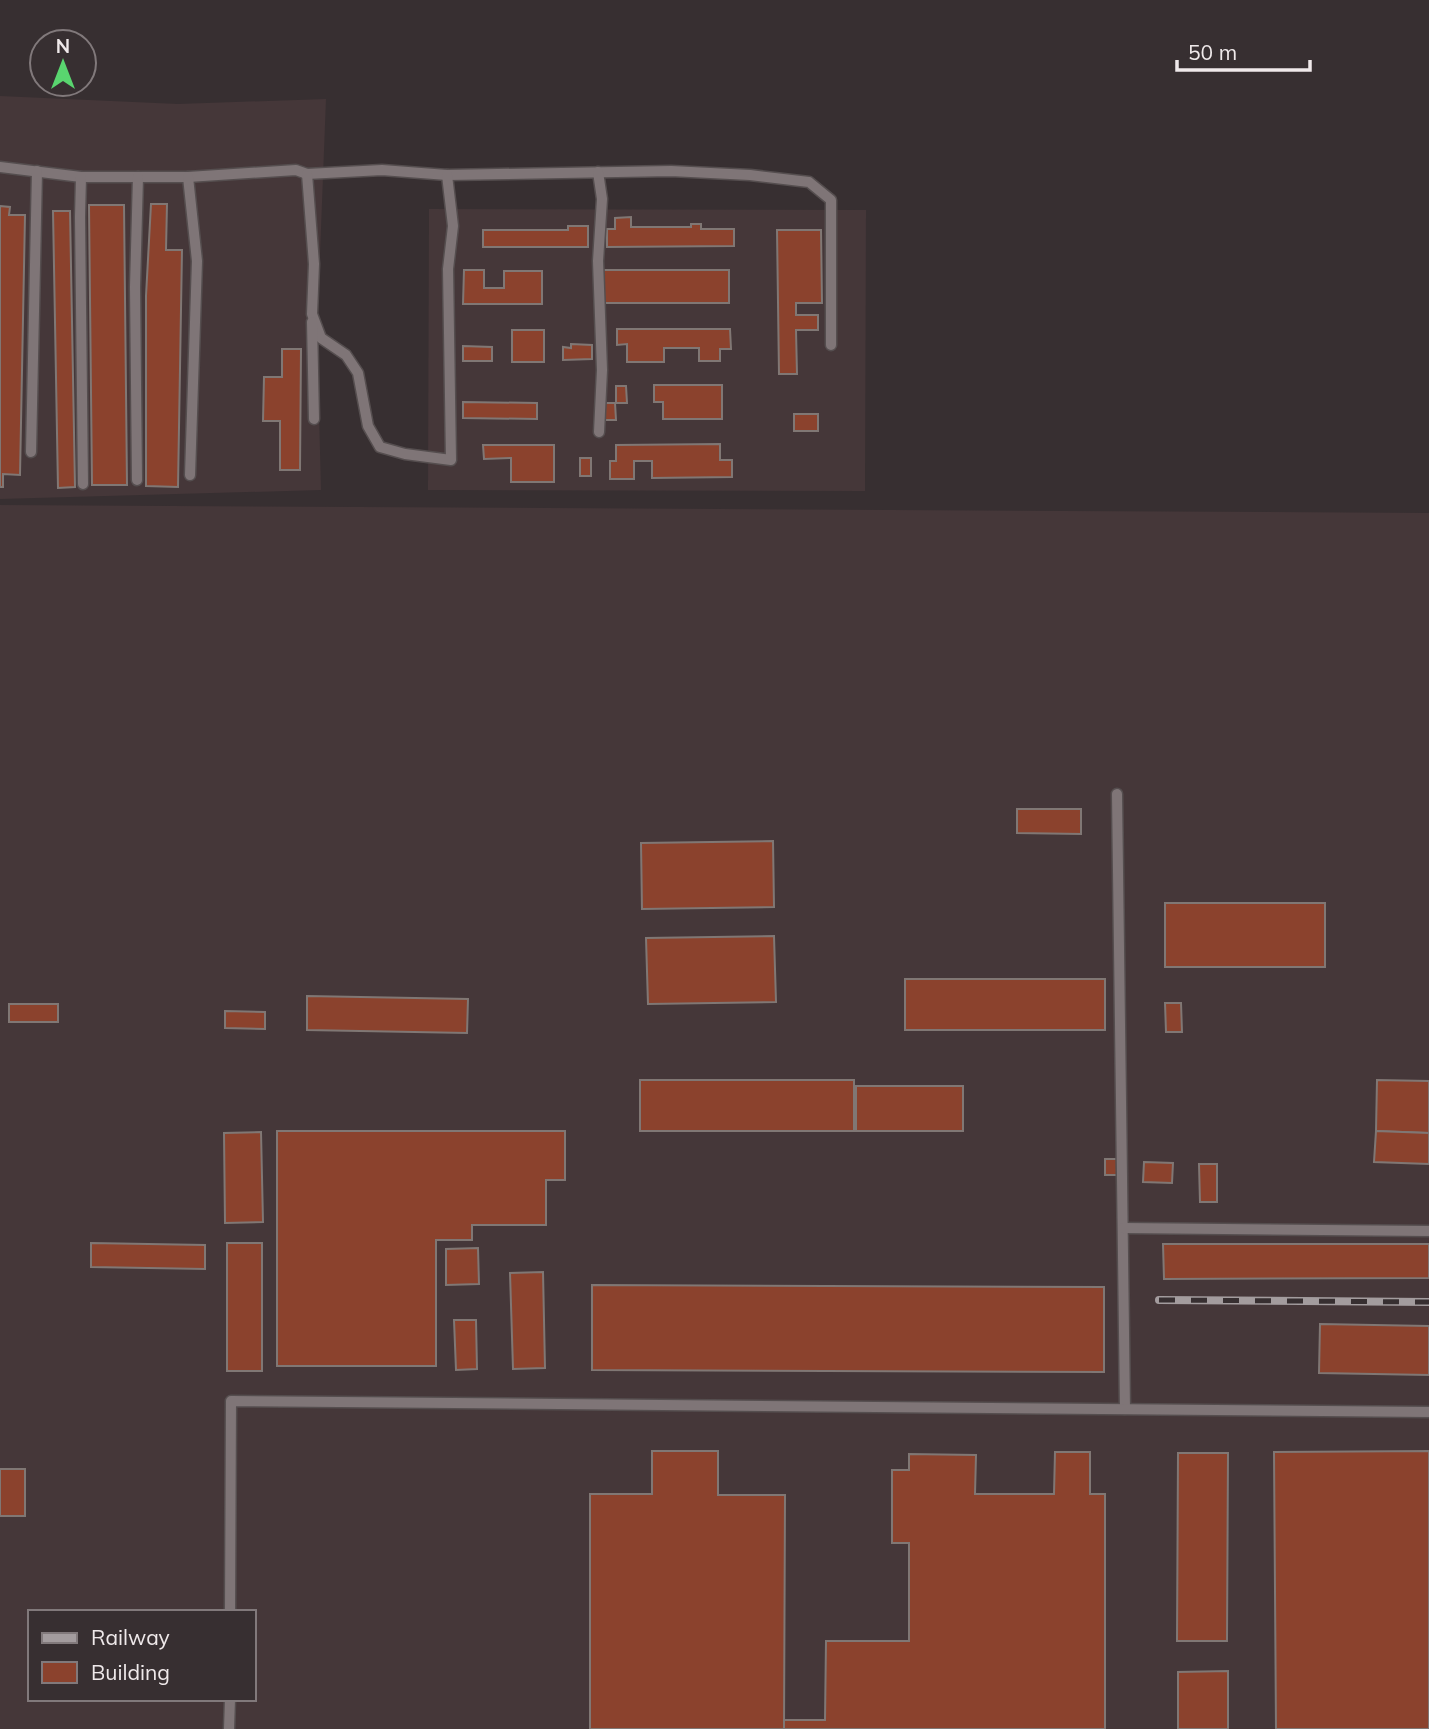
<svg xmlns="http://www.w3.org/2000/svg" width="1429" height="1729" font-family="Mulish,sans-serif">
  <rect width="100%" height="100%" fill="#372f31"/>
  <g fill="#453739" fill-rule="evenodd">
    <polygon points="0,96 178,104 326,99 317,333 321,490 0,499"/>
    <polygon points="429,209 866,210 865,491 428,490"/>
    <path d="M0 505 1429 513V1729H0ZM30 1612H254V1699H30Z"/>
  </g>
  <g fill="#8b422d" stroke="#807774" stroke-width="2">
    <polygon points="151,204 167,204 166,250 182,250 178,487 146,486 146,296"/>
    <polygon points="89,205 124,205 127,485 92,485"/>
    <polygon points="0,206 10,207 9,215 25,215 20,475 3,474 3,487 0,487"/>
    <polygon points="53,211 70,211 75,487 58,488"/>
    <polygon points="631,217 631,227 691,227 691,224 701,224 701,229 734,229 734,246 607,247 607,229 615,229 615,218"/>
    <polygon points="568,226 588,226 588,247 483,247 483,230 568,230"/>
    <polygon points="777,230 821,230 822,303 796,303 796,315 818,315 818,330 796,330 797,374 779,374"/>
    <polygon points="464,270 484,270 484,288 504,288 504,271 542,271 542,304 463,304"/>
    <rect x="603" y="270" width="126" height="33"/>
    <polygon points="617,329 730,329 731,349 720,349 720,361 699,361 699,348 664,348 664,362 627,362 627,344 617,345"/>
    <rect x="512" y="330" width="32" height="32"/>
    <polygon points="571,344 592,345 592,359 563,360 563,347 571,348"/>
    <polygon points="463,346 492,347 492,361 463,361"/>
    <polygon points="282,349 301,349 300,470 280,470 280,421 263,421 264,377 282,377"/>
    <polygon points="654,385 722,385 722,419 663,419 663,402 654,402"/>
    <polygon points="616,386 626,386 627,403 616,403"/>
    <polygon points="463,402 537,403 537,419 463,418"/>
    <polygon points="605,403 615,403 616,420 605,420"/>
    <rect x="794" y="414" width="24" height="17"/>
    <polygon points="720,444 720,460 732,460 732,477 652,478 652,461 634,461 634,479 610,479 610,461 616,461 616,445"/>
    <polygon points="483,445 554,445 554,482 511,482 511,458 484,459"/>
    <rect x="580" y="458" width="11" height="18"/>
    <polygon points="1017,809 1081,809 1081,834 1017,833"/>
    <polygon points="773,841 774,907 642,909 641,843"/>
    <rect x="1165" y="903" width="160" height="64"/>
    <polygon points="774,936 776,1002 648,1004 646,938"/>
    <rect x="905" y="979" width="200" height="51"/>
    <polygon points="307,996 468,999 467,1033 307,1030"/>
    <polygon points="1165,1003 1181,1003 1182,1032 1166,1032"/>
    <rect x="9" y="1004" width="49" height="18"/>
    <polygon points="225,1011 265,1012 265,1029 225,1028"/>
    <rect x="640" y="1080" width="214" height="51"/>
    <polygon points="1377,1080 1429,1081 1429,1133 1376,1131"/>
    <rect x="856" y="1086" width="107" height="45"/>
    <polygon points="277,1131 565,1131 565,1180 546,1180 546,1225 472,1225 472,1240 436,1240 436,1366 277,1366"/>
    <polygon points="1376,1131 1429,1133 1429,1164 1374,1162"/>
    <polygon points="261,1132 263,1222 225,1223 224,1133"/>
    <rect x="1105" y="1159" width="13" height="16"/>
    <polygon points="1144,1162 1173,1163 1172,1183 1143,1182"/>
    <polygon points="1199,1164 1217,1164 1217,1202 1200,1202"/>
    <polygon points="91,1243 205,1245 205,1269 91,1267"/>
    <rect x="227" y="1243" width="35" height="128"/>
    <polygon points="1163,1244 1429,1244 1429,1278 1164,1279"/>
    <polygon points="478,1248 479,1284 446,1285 446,1249"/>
    <polygon points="543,1272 545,1368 513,1369 510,1273"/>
    <polygon points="592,1285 1104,1287 1104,1372 592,1370"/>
    <polygon points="454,1320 476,1320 477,1369 456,1370"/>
    <polygon points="1320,1324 1429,1326 1429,1375 1319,1373"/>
    <polygon points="652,1451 718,1451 718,1495 785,1495 784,1729 590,1729 590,1494 652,1494"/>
    <polygon points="1429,1451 1429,1729 1276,1729 1274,1452"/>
    <polygon points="1055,1452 1090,1452 1090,1494 1105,1494 1105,1729 784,1729 784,1720 825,1720 826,1641 909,1641 909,1543 892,1543 892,1470 909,1470 909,1454 976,1455 975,1494 1054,1494"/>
    <polygon points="1178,1453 1228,1453 1227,1641 1177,1641"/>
    <rect x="0" y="1469" width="25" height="47"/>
    <polygon points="1228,1671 1228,1729 1178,1729 1178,1672"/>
  </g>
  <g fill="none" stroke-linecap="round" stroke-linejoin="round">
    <g stroke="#554e4f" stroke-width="13">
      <g id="service">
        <polyline points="0,167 81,177 188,177 296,170 307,174 382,170 447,175 671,171 750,175 809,182 831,200 831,345"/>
        <polyline points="598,172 602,199 598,261 602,370 599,432"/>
        <polyline points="307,174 314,264 312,314 321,338 346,355 358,373 368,426 380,447 405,454 451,460 448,269 453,226 447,175"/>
        <polyline points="81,177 80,217 83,484"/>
        <polyline points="188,177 197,261 190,475"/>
        <polyline points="312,322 314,419"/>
        <polyline points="31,452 37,171"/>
        <polyline points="137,480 135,287 138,177"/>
        <polyline points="1117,794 1125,1409"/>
        <polyline points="1123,1228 1429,1231"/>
        <polyline points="230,1612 231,1401 1429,1412"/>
        <polyline points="229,1729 230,1699"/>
      </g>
    </g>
    <use href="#service" stroke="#7f7577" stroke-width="10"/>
    <g stroke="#a39c9e" stroke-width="8">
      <polyline id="rail" points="1159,1300 1429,1302"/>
    </g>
    <use href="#rail" stroke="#372f31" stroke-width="5" stroke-dasharray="16" stroke-linecap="butt"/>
  </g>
  <rect x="28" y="1610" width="228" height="91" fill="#372f31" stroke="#81797b" stroke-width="2"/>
  <rect x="42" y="1633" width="35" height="10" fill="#a39c9e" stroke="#81797b" stroke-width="2"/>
  <text x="91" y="1645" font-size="21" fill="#efe9ea">Railway</text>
  <rect x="42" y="1662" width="35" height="21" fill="#8b422d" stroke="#81797b" stroke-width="2"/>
  <text x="91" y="1680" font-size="21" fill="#efe9ea">Building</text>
  <g transform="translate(63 63)"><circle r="33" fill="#372f31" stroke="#81797b" stroke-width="2"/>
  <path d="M0-5L12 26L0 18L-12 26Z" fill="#59d56f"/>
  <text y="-10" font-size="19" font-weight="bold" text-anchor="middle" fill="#efe9ea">N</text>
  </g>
  <path d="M1177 60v10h133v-10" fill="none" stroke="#efe9ea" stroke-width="3.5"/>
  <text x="1188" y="60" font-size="21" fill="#efe9ea" stroke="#372f31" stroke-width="5" paint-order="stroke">50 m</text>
</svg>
